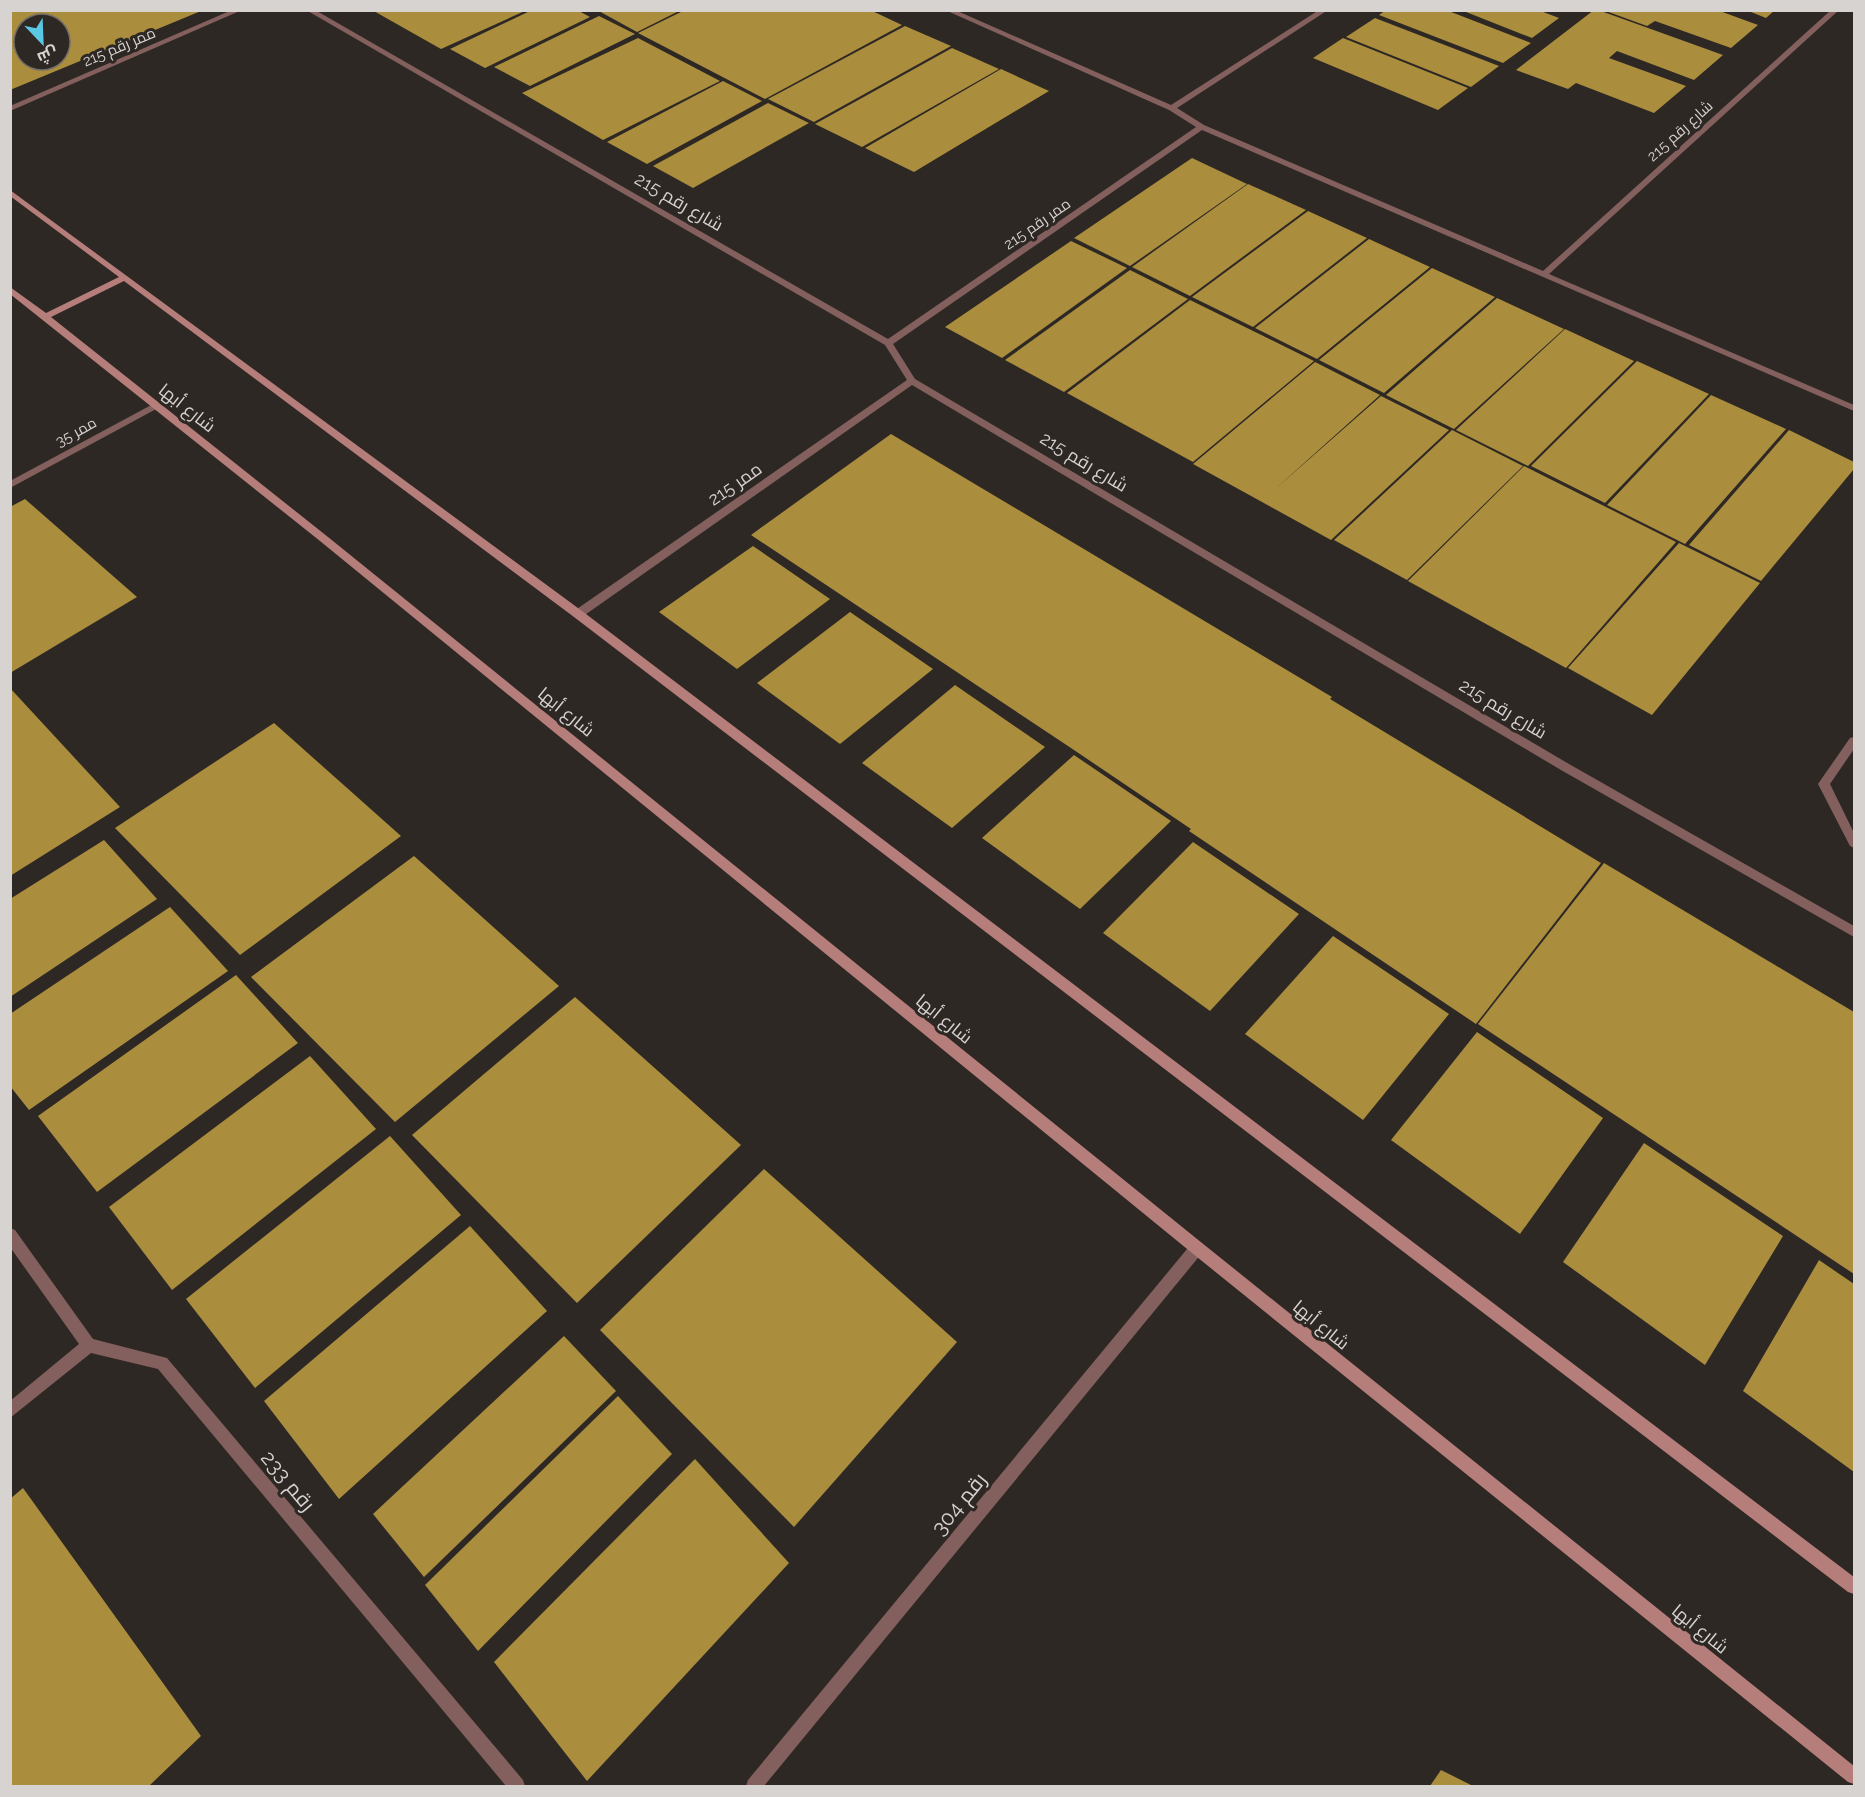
<svg xmlns="http://www.w3.org/2000/svg" width="1865" height="1797" font-family="Raleway,Cairo,sans-serif">
  <rect width="100%" height="100%" fill="#2e2824"/>
  <g fill="#ab8d3e" fill-rule="evenodd">
    <path d="M10 10H201V11L10 90ZM24 24H60V60H24Z"/>
    <polygon points="372,10 527,10 441,49"/>
    <polygon points="532,10 577,10 590,17 485,68 450,49"/>
    <polygon points="597,10 681,10 637,32"/>
    <polygon points="685,10 870,10 902,25 765,99 638,33"/>
    <polygon points="1386,10 1446,10 1531,43 1503,63 1379,15"/>
    <polygon points="1461,10 1538,10 1559,18 1532,38"/>
    <polygon points="1594,10 1598,10 1723,55 1694,80 1617,51 1609,58 1686,86 1654,113 1576,83 1568,89 1516,70"/>
    <polygon points="1603,10 1717,10 1758,25 1731,48 1655,21 1647,26"/>
    <polygon points="1746,10 1775,10 1766,18"/>
    <polygon points="599,16 635,34 530,86 494,67"/>
    <polygon points="1375,18 1499,66 1471,87 1346,37"/>
    <polygon points="905,26 951,46 814,122 768,99"/>
    <polygon points="638,38 720,81 603,140 522,93"/>
    <polygon points="1343,38 1468,88 1438,110 1313,58"/>
    <polygon points="952,48 999,69 862,147 815,124"/>
    <polygon points="1001,69 1049,91 914,172 865,148"/>
    <polygon points="723,81 762,101 647,164 607,142"/>
    <polygon points="768,103 809,123 693,188 653,166"/>
    <polygon points="1192,158 1247,184 1130,266 1074,238"/>
    <polygon points="1248,184 1306,210 1190,296 1132,267"/>
    <polygon points="1308,211 1367,238 1253,327 1192,297"/>
    <polygon points="1369,239 1430,267 1317,359 1255,328"/>
    <polygon points="1071,241 1127,268 1002,358 945,327"/>
    <polygon points="1432,268 1495,297 1384,393 1319,360"/>
    <polygon points="1130,270 1188,299 1064,392 1005,360"/>
    <polygon points="1497,298 1564,329 1454,429 1386,395"/>
    <polygon points="1190,300 1314,361 1193,462 1067,393"/>
    <polygon points="1565,329 1634,361 1528,466 1456,430"/>
    <polygon points="1637,361 1709,394 1605,503 1531,466"/>
    <polygon points="1315,362 1380,395 1274,490 1381,396 1449,430 1331,540 1193,464"/>
    <polygon points="1711,395 1786,429 1685,544 1607,505"/>
    <polygon points="1452,430 1523,466 1407,580 1334,540"/>
    <polygon points="1789,430 1854,462 1854,469 1761,581 1689,545"/>
    <polygon points="891,434 1332,697 1330,699 1601,863 1476,1024 1189,831 1191,829 1071,748 751,535"/>
    <polygon points="1524,466 1676,542 1566,668 1408,581"/>
    <polygon points="25,499 137,597 10,673 10,507"/>
    <polygon points="1679,543 1760,583 1652,715 1568,668"/>
    <polygon points="753,546 830,599 737,669 659,612"/>
    <polygon points="850,612 933,669 840,744 757,683"/>
    <polygon points="955,685 1045,747 952,828 862,763"/>
    <polygon points="10,688 120,807 10,876"/>
    <polygon points="274,723 401,836 240,955 115,828"/>
    <polygon points="1074,755 1171,821 1080,909 982,838"/>
    <polygon points="104,840 157,899 10,997 10,899"/>
    <polygon points="1193,842 1299,914 1210,1011 1103,933"/>
    <polygon points="414,856 559,986 395,1122 251,977"/>
    <polygon points="1604,863 1854,1012 1854,1274 1478,1024"/>
    <polygon points="170,907 228,971 29,1110 10,1086 10,1014"/>
    <polygon points="1333,936 1449,1014 1363,1120 1245,1034"/>
    <polygon points="236,975 298,1043 97,1192 38,1116"/>
    <polygon points="575,997 741,1145 577,1303 412,1135"/>
    <polygon points="1477,1032 1603,1118 1520,1234 1391,1140"/>
    <polygon points="310,1056 376,1129 172,1290 109,1207"/>
    <polygon points="390,1136 461,1215 255,1388 186,1299"/>
    <polygon points="1644,1143 1783,1236 1705,1365 1563,1262"/>
    <polygon points="764,1169 957,1342 794,1527 600,1330"/>
    <polygon points="470,1226 547,1311 339,1499 264,1401"/>
    <polygon points="1819,1260 1854,1284 1854,1472 1743,1391"/>
    <polygon points="564,1336 616,1391 424,1577 373,1514"/>
    <polygon points="618,1396 672,1454 478,1651 425,1585"/>
    <polygon points="695,1459 789,1563 587,1781 494,1662"/>
    <polygon points="23,1488 201,1736 149,1786 10,1786 10,1499"/>
    <polygon points="1441,1770 1473,1786 1430,1786"/>
  </g>
  <g fill="none" stroke-linecap="round" stroke-linejoin="round">
    <g fill="#83605d" fill-rule="evenodd">
      <polygon points="232,10 242,10 10,111 10,106"/>
      <polygon points="306,10 315,10 888,339 1196,127 1169,110 945,10 955,10 1171,105 1319,10 1328,10 1177,108 1204,125 1543,271 1831,10 1839,10 1549,274 1854,405 1854,411 1202,130 893,344 915,379 1569,764 1854,926 1854,937 1561,770 912,385 582,617 574,617 573,614 574,611 907,380 885,345"/>
      <polygon points="155,403 158,404 158,408 10,488 10,481"/>
      <polygon points="1854,737 1854,749 1830,784 1854,833 1854,848 1850,846 1818,784 1850,738"/>
      <polygon points="10,1228 15,1230 93,1339 167,1358 523,1780 525,1786 506,1786 158,1369 91,1353 10,1418 10,1401 79,1344 10,1247"/>
      <polygon points="1197,1241 1202,1243 1204,1248 1202,1253 764,1786 746,1786 748,1780 1192,1243"/>
    </g>
    <polygon fill="#b67e7a" fill-rule="evenodd" points="10,190 582,611 1854,1577 1854,1594 1848,1592 574,617 124,281 51,317 328,537 1202,1243 1854,1766 1854,1784 1848,1782 1192,1253 320,541 10,294 10,287 46,313 119,277 10,196"/>
  </g>
  <g text-anchor="middle" stroke-width="6" stroke-linejoin="round" paint-order="stroke">
    <g font-size="15" fill="#d7d3d1" stroke="#2e2824">
      <text transform="translate(119 47) rotate(-23)" y="5">ممر رقم 215</text>
      <text transform="translate(1680 131) rotate(-42)" y="5">شارع رقم 215</text>
      <text transform="translate(1037 224) rotate(-35)" y="5">ممر رقم 215</text>
      <text transform="translate(76 432) rotate(-29)" y="5">ممر 35</text>
    </g>
    <g font-size="18" fill="#d7d3d1" stroke="#2e2824">
      <text transform="translate(679 202) rotate(30)" y="6">شارع رقم 215</text>
      <text transform="translate(187 408) rotate(38)" y="6">شارع أبها</text>
      <text transform="translate(1084 462) rotate(31)" y="6">شارع رقم 215</text>
      <text transform="translate(735 484) rotate(-35)" y="6">ممر 215</text>
      <text transform="translate(1503 709) rotate(31)" y="6">شارع رقم 215</text>
      <text transform="translate(566 712) rotate(39)" y="6">شارع أبها</text>
      <text transform="translate(944 1019) rotate(39)" y="6">شارع أبها</text>
      <text transform="translate(1321 1325) rotate(39)" y="6">شارع أبها</text>
      <text transform="translate(1700 1629) rotate(39)" y="6">شارع أبها</text>
    </g>
    <g font-size="21" fill="#d7d3d1" stroke="#2e2824">
      <text transform="translate(288 1481) rotate(50)" y="7">رقم 233</text>
      <text transform="translate(959 1504) rotate(-51)" y="7">رقم 304</text>
    </g>
  </g>
  <rect width="1865" height="1797" fill="none" stroke="#d7d3d1" stroke-width="24"/>
  <g transform="translate(42 42) rotate(157)"><circle r="28" fill="#2e2824" stroke="#726c69" stroke-width="1.5"/>
  <path d="M0-4.5L10 22L0 15L-10 22Z" fill="#5ac8e5"/>
  <text y="-9" font-size="16" font-weight="bold" text-anchor="middle" fill="#d7d3d1">ش</text>
  </g>
</svg>
